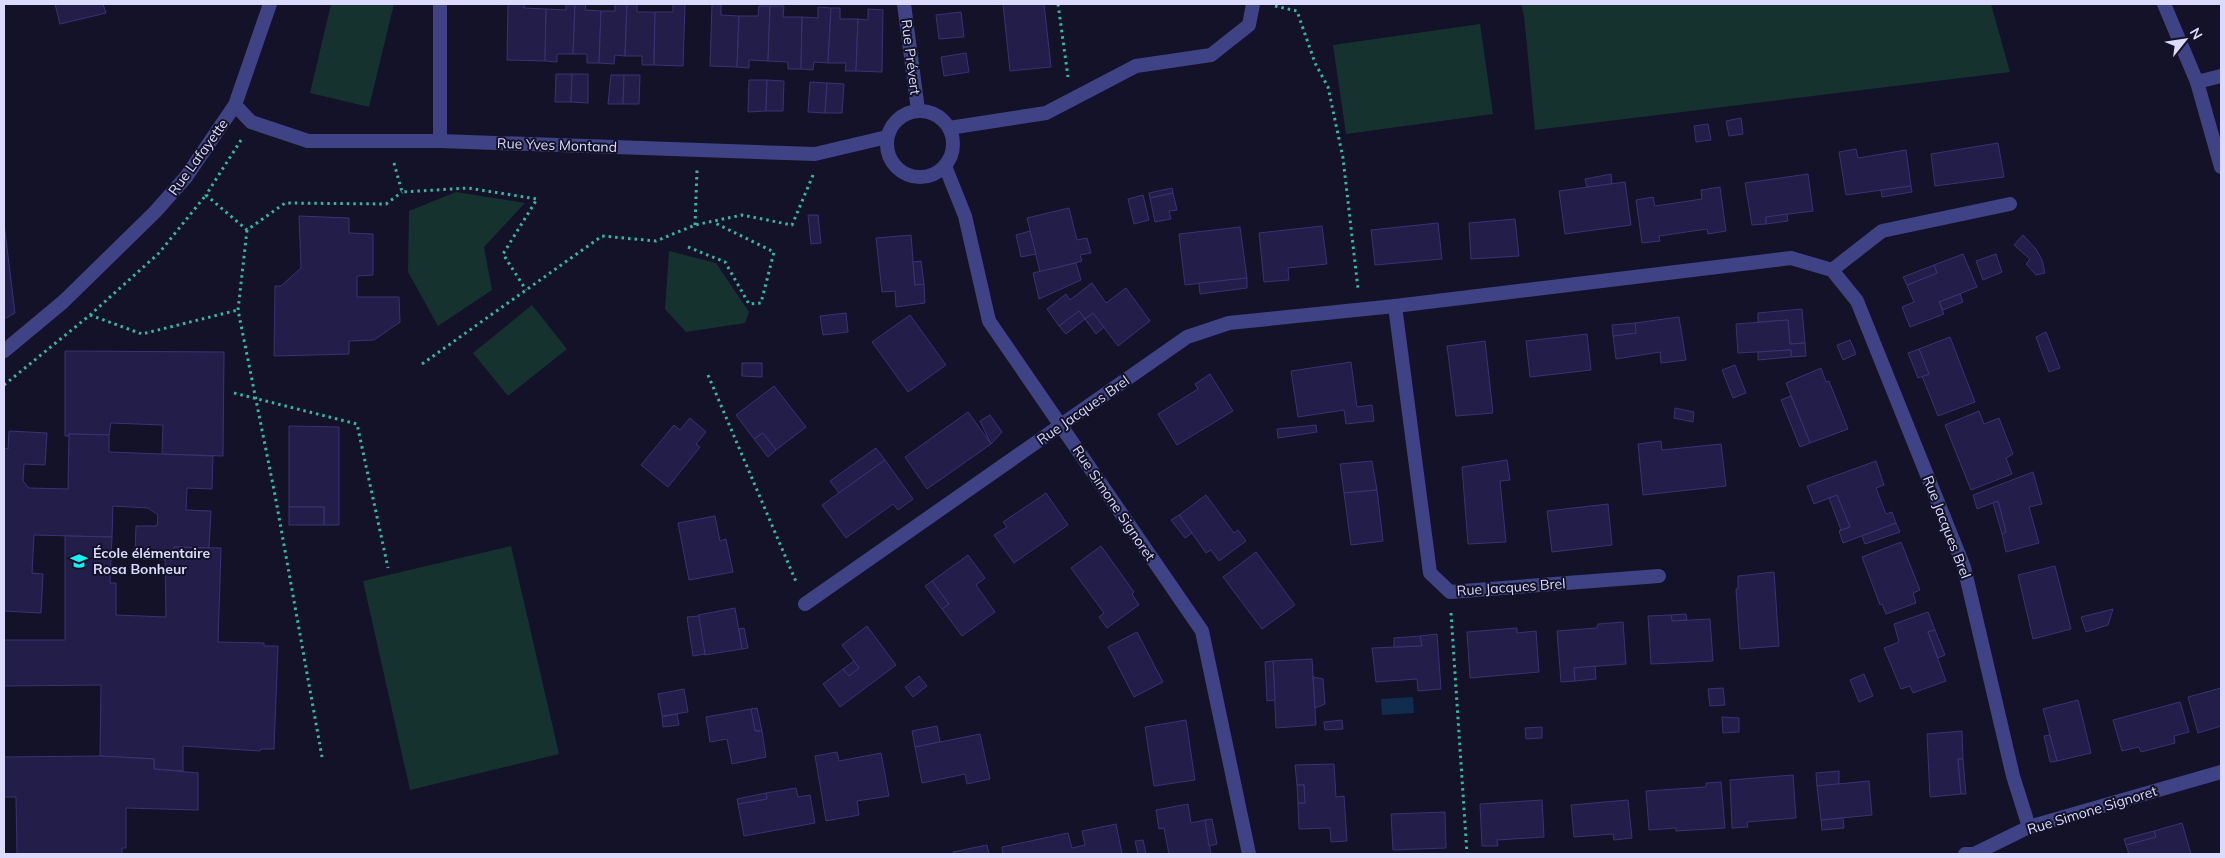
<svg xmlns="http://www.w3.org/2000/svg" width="2225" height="858" font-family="Mulish,sans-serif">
  <rect width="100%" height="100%" fill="#131229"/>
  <g fill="#15322f">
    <polygon points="331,4 394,4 369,107 310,93"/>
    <polygon points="1521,4 1991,4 2010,72 1535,130 1524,16"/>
    <polygon points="1480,24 1493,114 1346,134 1333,45"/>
    <polygon points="456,192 525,203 484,247 492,290 438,326 408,272 409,211"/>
    <polygon points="669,251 716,263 749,312 745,323 686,332 665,309"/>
    <polygon points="532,305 567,349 508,396 473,353"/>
    <polygon points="511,546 559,754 410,790 363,581"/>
  </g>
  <polygon fill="#112d4d" points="1413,697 1414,713 1382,715 1381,699"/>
  <g fill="#231e49" stroke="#393274">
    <polygon points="55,4 103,4 106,13 60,24"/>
    <polygon points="508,4 524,4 524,8 546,9 545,61 507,60"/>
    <polygon points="566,4 575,4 573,54 557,54 557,62 545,61 546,9 566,10"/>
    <polygon points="575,4 586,4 585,10 601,11 599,63 587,63 587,54 573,54"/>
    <polygon points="615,4 627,4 625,56 615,55 614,64 599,63 601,11 615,11"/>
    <polygon points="627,4 637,4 637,12 655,12 654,65 642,65 642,56 625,56"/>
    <polygon points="673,4 685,4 683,66 654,65 655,12 673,12"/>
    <polygon points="712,4 721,5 721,15 739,16 737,67 710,66"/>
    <polygon points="1003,4 1044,4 1051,67 1010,71"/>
    <polygon points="759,6 770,6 768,61 749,60 749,68 737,67 739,16 758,16"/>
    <polygon points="770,6 784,6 783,17 802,17 801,69 788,69 788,62 768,61"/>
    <polygon points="818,7 831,8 828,63 814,62 813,70 801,69 802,17 818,18"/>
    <polygon points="831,8 840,8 840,19 858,19 856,71 845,71 846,63 828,63"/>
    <polygon points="868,9 883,10 882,72 856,71 858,19 868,20"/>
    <polygon points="961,12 964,37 939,39 936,15"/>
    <polygon points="966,53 969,72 944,76 941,57"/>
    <polygon points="556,74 572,74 571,102 555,102"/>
    <polygon points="572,74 588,74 588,103 571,102"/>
    <polygon points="611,75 624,75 623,104 608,104"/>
    <polygon points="624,75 640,75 639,104 623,104"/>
    <polygon points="749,80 767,80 766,111 748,112"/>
    <polygon points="767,80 784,81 783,111 766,111"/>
    <polygon points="810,82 827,83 825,113 808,112"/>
    <polygon points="827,83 844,84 842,113 825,113"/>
    <polygon points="1741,118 1743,134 1729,136 1726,121"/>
    <polygon points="1708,124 1711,140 1696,142 1694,126"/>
    <polygon points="1998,143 2004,177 1935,186 1931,154"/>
    <polygon points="1856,149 1858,158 1906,150 1911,186 1846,195 1839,152"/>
    <polygon points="1611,174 1612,184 1587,187 1585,179"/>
    <polygon points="1808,174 1813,211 1766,217 1766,224 1752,225 1745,183"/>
    <polygon points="1625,182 1631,225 1565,234 1559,191"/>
    <polygon points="1911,186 1912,192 1882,197 1881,190"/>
    <polygon points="1720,187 1726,231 1708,234 1707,229 1659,236 1660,241 1642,243 1636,200 1653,197 1655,206 1702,199 1701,190"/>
    <polygon points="1172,188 1173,193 1150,198 1149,193"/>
    <polygon points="1173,193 1177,210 1169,211 1171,219 1155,222 1150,198"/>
    <polygon points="1143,195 1149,220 1134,224 1128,199"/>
    <polygon points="1069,208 1077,240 1087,238 1091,253 1080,255 1082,261 1040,272 1027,218"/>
    <polygon points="1787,214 1788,221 1766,224 1766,217"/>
    <polygon points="808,215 818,215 821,243 811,244"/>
    <polygon points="299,216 349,218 349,233 373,234 373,275 357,276 357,297 399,297 400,322 374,340 349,341 349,354 274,356 275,286 281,286 301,268"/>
    <polygon points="1515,219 1519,256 1471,259 1469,223"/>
    <polygon points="4,223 15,313 4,319"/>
    <polygon points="1438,223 1442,259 1375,265 1371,230"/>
    <polygon points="1322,226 1327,264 1288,268 1289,280 1264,282 1259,233"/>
    <polygon points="1240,227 1247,278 1185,285 1179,234"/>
    <polygon points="1030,231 1036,254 1021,257 1016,235"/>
    <polygon points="911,235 915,285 924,284 925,303 896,307 895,291 882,292 876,238"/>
    <polygon points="2023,235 2036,249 2042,260 2045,273 2036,275 2026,264 2030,259 2014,245"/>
    <polygon points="1963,254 1977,287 1939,302 1944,314 1910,327 1902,307 1914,302 1907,285 1937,273 1934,265"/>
    <polygon points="1996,254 2002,272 1983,280 1976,261"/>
    <polygon points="921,261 924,284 915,285 913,262"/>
    <polygon points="1076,263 1081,280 1039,299 1033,273"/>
    <polygon points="1934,265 1937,273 1907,285 1903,277"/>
    <polygon points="1247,278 1247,288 1200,294 1199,283"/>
    <polygon points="1092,283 1106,303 1126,288 1150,321 1118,346 1093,313 1085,319 1079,311 1059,326 1047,309 1066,294 1070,300"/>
    <polygon points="1960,294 1963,302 1943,310 1939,302"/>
    <polygon points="1802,309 1805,343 1790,344 1788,320 1758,322 1758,313"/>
    <polygon points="1079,311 1085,319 1066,334 1059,326"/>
    <polygon points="846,313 848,332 823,335 820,316"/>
    <polygon points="1093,313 1104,327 1096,334 1085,319"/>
    <polygon points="910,315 946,365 908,392 872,342"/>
    <polygon points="1679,317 1686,360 1661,363 1660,352 1616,359 1613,336 1636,333 1635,323"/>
    <polygon points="1788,320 1790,344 1805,343 1806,356 1791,357 1791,350 1738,353 1736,324"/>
    <polygon points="1635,323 1636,333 1613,336 1612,325"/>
    <polygon points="2046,332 2060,368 2049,372 2036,337"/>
    <polygon points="1587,334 1591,370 1530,377 1526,341"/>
    <polygon points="1950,337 1975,402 1938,416 1922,376 1929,374 1919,349"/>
    <polygon points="1850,340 1856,354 1843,360 1837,345"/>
    <polygon points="1485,341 1493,413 1456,416 1447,346"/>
    <polygon points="1919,349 1929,374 1918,378 1908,353"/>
    <polygon points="1791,350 1791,357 1758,360 1758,352"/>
    <polygon points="65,351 224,352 223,456 162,454 163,425 111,423 109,435 69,434 69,436 65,436"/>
    <polygon points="1351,362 1357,407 1372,405 1374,421 1346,424 1344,410 1298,417 1291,371"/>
    <polygon points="742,363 762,363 762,377 742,376"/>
    <polygon points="1735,365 1746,393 1733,398 1722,370"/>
    <polygon points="1821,368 1826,382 1829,381 1848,429 1810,443 1786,383"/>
    <polygon points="1210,374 1233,411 1177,445 1158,414 1198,389 1195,384"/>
    <polygon points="774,386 806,427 776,450 763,433 754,439 736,415"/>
    <polygon points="1791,396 1810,443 1800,447 1781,400"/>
    <polygon points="1675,408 1694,412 1693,422 1674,418"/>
    <polygon points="1979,411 1984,424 1999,418 2013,454 2006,458 2012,474 1971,490 1945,425"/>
    <polygon points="968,412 991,444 927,489 905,457"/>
    <polygon points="990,415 1002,432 991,444 980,421"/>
    <polygon points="690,418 706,432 696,444 700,447 668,487 641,465 674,425 680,430"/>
    <polygon points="1316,425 1317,432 1278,438 1277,429"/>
    <polygon points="289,426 339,427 339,525 324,525 324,507 289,507"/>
    <polygon points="9,431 47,433 45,465 24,464 23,481 29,488 68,489 69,434 109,435 109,452 213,456 212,489 187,488 186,510 211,511 209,548 174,547 173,560 139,559 135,554 136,526 157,526 158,515 148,508 113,506 112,537 34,535 32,573 43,574 41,613 4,611 4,448 8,449"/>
    <polygon points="763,433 776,450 768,457 754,439"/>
    <polygon points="1661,441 1662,450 1721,444 1726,486 1643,495 1638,444"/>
    <polygon points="876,448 885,460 839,493 830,481"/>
    <polygon points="885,460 913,499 898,510 893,504 846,538 822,505"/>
    <polygon points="1507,460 1510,480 1500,481 1506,542 1468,544 1462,467"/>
    <polygon points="1372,461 1377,490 1344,493 1340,464"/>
    <polygon points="1876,461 1884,485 1876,488 1886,514 1892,512 1896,523 1843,543 1839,531 1850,527 1837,495 1814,504 1807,486"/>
    <polygon points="2033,472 2042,504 2029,507 2039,543 2006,552 2002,534 2006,532 1998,501 1977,509 1973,495"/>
    <polygon points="1377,490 1383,541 1351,545 1344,493"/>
    <polygon points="1046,493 1068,525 1014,563 994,535 1007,527 1003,522"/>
    <polygon points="1206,495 1234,533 1238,530 1246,541 1219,561 1211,550 1206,553 1179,515"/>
    <polygon points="1837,495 1850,527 1841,530 1829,498"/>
    <polygon points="1998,501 2006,532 2002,534 1993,503"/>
    <polygon points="1608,504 1612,545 1552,552 1547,511"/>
    <rect x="289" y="507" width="35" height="18"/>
    <polygon points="1179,515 1192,533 1185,538 1171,520"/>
    <polygon points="715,516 720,541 726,539 733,572 689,580 678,523"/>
    <polygon points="1896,523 1900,532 1865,544 1862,536"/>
    <polygon points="65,536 112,537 110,583 116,583 116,615 166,617 165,559 173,560 174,547 221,548 218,642 264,643 264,646 278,646 274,749 261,749 260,751 183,746 183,771 154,769 154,759 100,756 101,685 4,686 4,640 65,640"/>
    <polygon points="1901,542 1920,590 1913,593 1916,603 1886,614 1882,604 1880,605 1862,557"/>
    <polygon points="1101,546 1134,592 1132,594 1139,605 1107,628 1099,617 1104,613 1071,568"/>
    <polygon points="1256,552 1295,605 1262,629 1223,577"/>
    <polygon points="968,555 985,578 976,585 995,612 962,636 942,609 949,604 932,581"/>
    <polygon points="2055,566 2071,629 2033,639 2018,575"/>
    <polygon points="1774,572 1779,646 1740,649 1736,589 1738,589 1738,576"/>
    <polygon points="932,581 949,604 942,609 925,586"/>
    <polygon points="735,608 742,649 705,655 698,615"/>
    <polygon points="2113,609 2108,625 2086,632 2081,617"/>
    <polygon points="1928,612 1935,630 1928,632 1946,681 1913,693 1910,686 1901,689 1884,648 1899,642 1894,624"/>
    <polygon points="1686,614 1687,620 1672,621 1671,615"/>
    <polygon points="1671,615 1672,621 1710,619 1713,661 1651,664 1648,616"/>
    <polygon points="699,616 705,654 693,656 687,617"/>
    <polygon points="1623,622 1626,664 1574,668 1575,681 1561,682 1557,631 1597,628 1598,624"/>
    <polygon points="867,626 896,665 840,707 823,684 843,669 849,676 859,668 842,645"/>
    <polygon points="744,628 748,648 742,649 739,629"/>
    <polygon points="1517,628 1517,633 1536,631 1539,672 1470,678 1467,632"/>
    <polygon points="1935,630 1945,655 1938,658 1928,632"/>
    <polygon points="1137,632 1163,682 1134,697 1108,647"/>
    <polygon points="1437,634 1441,689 1418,691 1417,679 1376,682 1372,648 1422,646 1420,636"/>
    <polygon points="1420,636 1422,646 1394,647 1394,638"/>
    <polygon points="1312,659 1316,725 1276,728 1273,661"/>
    <polygon points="854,661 859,668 849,676 843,669"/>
    <polygon points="1273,661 1275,700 1267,701 1265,662"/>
    <polygon points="1595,666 1596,679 1575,681 1574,668"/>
    <polygon points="1864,674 1873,696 1859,702 1850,680"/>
    <polygon points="919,676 927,686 913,697 905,687"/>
    <polygon points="1313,677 1323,679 1325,704 1315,708"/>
    <polygon points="1723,688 1725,705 1710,706 1708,689"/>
    <polygon points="2221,688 2221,726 2198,733 2188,697"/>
    <polygon points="684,689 688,712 662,716 658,694"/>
    <polygon points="2078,700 2091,753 2057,761 2043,709"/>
    <polygon points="2180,702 2189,732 2174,736 2175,743 2141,752 2139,747 2122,751 2113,720"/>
    <polygon points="757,708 762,731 755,731 751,709"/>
    <polygon points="751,709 755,731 762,731 766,757 732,764 727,739 710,742 706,717"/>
    <polygon points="677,714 679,725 663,727 662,717"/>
    <polygon points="1722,717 1739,718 1739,732 1723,733"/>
    <polygon points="1186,720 1195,780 1154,786 1145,727"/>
    <polygon points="1342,720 1343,729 1325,730 1324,722"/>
    <polygon points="937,726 940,742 915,747 912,731"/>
    <polygon points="1542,727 1542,738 1526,739 1525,728"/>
    <polygon points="1962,731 1963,759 1958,759 1961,794 1930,797 1927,734"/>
    <polygon points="980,734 990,779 967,784 965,774 922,783 915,747"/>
    <polygon points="2050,735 2057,761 2050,762 2044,736"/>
    <polygon points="837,752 839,761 881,753 889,796 857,801 859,815 826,821 815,756"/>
    <polygon points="100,756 154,759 154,769 198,773 198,810 126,808 126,848 122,848 122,854 17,854 16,797 4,797 4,757"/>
    <polygon points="1958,759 1963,759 1966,794 1961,794"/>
    <polygon points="1334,764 1336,797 1344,796 1347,841 1331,842 1330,828 1299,829 1298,803 1305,803 1304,785 1297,785 1295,765"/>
    <polygon points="1839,771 1839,784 1817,786 1816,773"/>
    <polygon points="1793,775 1796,818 1747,822 1748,827 1732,828 1730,780"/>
    <polygon points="1869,781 1872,815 1821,820 1817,786"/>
    <polygon points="1721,782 1725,828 1676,831 1676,828 1649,830 1646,791 1706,787 1706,783"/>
    <polygon points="1297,785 1304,785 1305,803 1298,803"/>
    <polygon points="796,788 798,797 810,795 815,823 744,836 738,804 767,799 766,793"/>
    <polygon points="766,793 767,799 738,804 737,799"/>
    <polygon points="1542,800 1544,837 1497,840 1498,846 1482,846 1480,804"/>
    <polygon points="1628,800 1632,838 1614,840 1613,834 1574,837 1571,805"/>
    <polygon points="1188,804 1191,823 1205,820 1211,854 1169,854 1164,828 1159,829 1156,810"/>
    <polygon points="1445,812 1446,848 1393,850 1391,814"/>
    <polygon points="1843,818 1844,828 1822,830 1821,820"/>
    <polygon points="1212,819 1217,844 1209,846 1205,820"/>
    <polygon points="2182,823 2191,854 2129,854 2126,845 2156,837 2154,831"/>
    <polygon points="1116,824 1122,854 1003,854 1002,847 1068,833 1072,848 1085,845 1082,831"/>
    <polygon points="2154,831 2156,837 2126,845 2124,839"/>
    <polygon points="1143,840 1146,854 1138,854 1135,841"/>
    <polygon points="987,845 989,854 954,854 953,852"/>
  </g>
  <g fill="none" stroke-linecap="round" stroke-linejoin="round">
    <g stroke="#36b6a3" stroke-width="3" stroke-dasharray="2.5 4" stroke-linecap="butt">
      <polyline points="1058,4 1068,77"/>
      <polyline points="1275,6 1297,11 1315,63 1328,87 1343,158 1358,289"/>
      <polyline points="241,140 206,195 247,230 285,203 386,204 402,192"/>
      <polyline points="394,163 402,192 468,188 537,199 503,254 526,290"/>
      <polyline points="695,225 697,170"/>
      <polyline points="247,230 238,310 275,495 322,757"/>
      <polyline points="688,247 725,262 749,304 761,303 774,252 713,222"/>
      <polyline points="90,315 142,334 238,310"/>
      <polyline points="422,364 602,236 656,241 695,225 742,215 792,225 813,175"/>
      <polyline points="708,375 797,584"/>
      <polyline points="4,385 90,315 159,253 206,195"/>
      <polyline points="234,393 357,424 388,568"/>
      <polyline points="1451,613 1467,854"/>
    </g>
    <polyline stroke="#3f4385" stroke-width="14" points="440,4 440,141"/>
    <g stroke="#3f4385" stroke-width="14">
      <polyline points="904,4 918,110"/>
      <polyline points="2164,4 2197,82 2221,167"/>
      <polyline points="2197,82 2221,76"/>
      <polyline points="235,105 251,122 308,141 440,141 815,154 887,137"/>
      <circle cx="920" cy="144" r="33"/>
      <polyline points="949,128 1046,113 1136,66 1211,55 1249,25 1253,4"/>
      <polyline points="945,166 965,216 989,321 1202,631 1249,854"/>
      <polyline points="1832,270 1882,231 2010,204"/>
      <polyline points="1395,306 1430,573 1450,592 1659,576"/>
      <polyline points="4,351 63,302 155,212 186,177 235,105 270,4"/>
      <polyline points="805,604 1187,337 1229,323 1395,306 1791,258 1832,270 1857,301 1964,567 2013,776 2029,827"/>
      <polyline points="1965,854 1974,854 2029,827 2221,772"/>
    </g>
  </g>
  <defs>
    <g id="school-bare" transform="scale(1.35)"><path d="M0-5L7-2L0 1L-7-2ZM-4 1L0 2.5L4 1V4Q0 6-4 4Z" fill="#10f2f4" stroke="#131229" stroke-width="2.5" paint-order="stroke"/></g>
  </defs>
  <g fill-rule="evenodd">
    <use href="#school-bare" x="79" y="561"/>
  </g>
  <g text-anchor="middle" stroke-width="4" stroke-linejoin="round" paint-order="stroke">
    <g font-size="14" fill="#dcdbfd" stroke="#131229">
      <text transform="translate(911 57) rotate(83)" y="5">Rue Prévert</text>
      <text transform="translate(557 145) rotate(2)" y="5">Rue Yves Montand</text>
      <text transform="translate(198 157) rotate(-54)" y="5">Rue Lafayette</text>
      <text transform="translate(1083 410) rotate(-35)" y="5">Rue Jacques Brel</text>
      <text transform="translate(1114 503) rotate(56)" y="5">Rue Simone Signoret</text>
      <text transform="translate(1947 527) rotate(69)" y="5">Rue Jacques Brel</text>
      <text transform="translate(1511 587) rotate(-4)" y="5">Rue Jacques Brel</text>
      <text transform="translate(2092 810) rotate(-17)" y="5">Rue Simone Signoret</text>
    </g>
    <g font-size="14" font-weight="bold" fill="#dcdbfd" stroke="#131229" text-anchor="start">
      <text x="93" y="558">École élémentaire<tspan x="93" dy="16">Rosa Bonheur</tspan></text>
    </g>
  </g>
  <rect width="2225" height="858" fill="none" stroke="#dcdbfd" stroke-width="10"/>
  <g transform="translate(2185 40) rotate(60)" stroke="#131229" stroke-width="4" paint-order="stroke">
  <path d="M0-4L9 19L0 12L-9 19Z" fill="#dcdbfd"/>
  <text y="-8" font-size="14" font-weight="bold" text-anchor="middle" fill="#dcdbfd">N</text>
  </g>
</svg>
